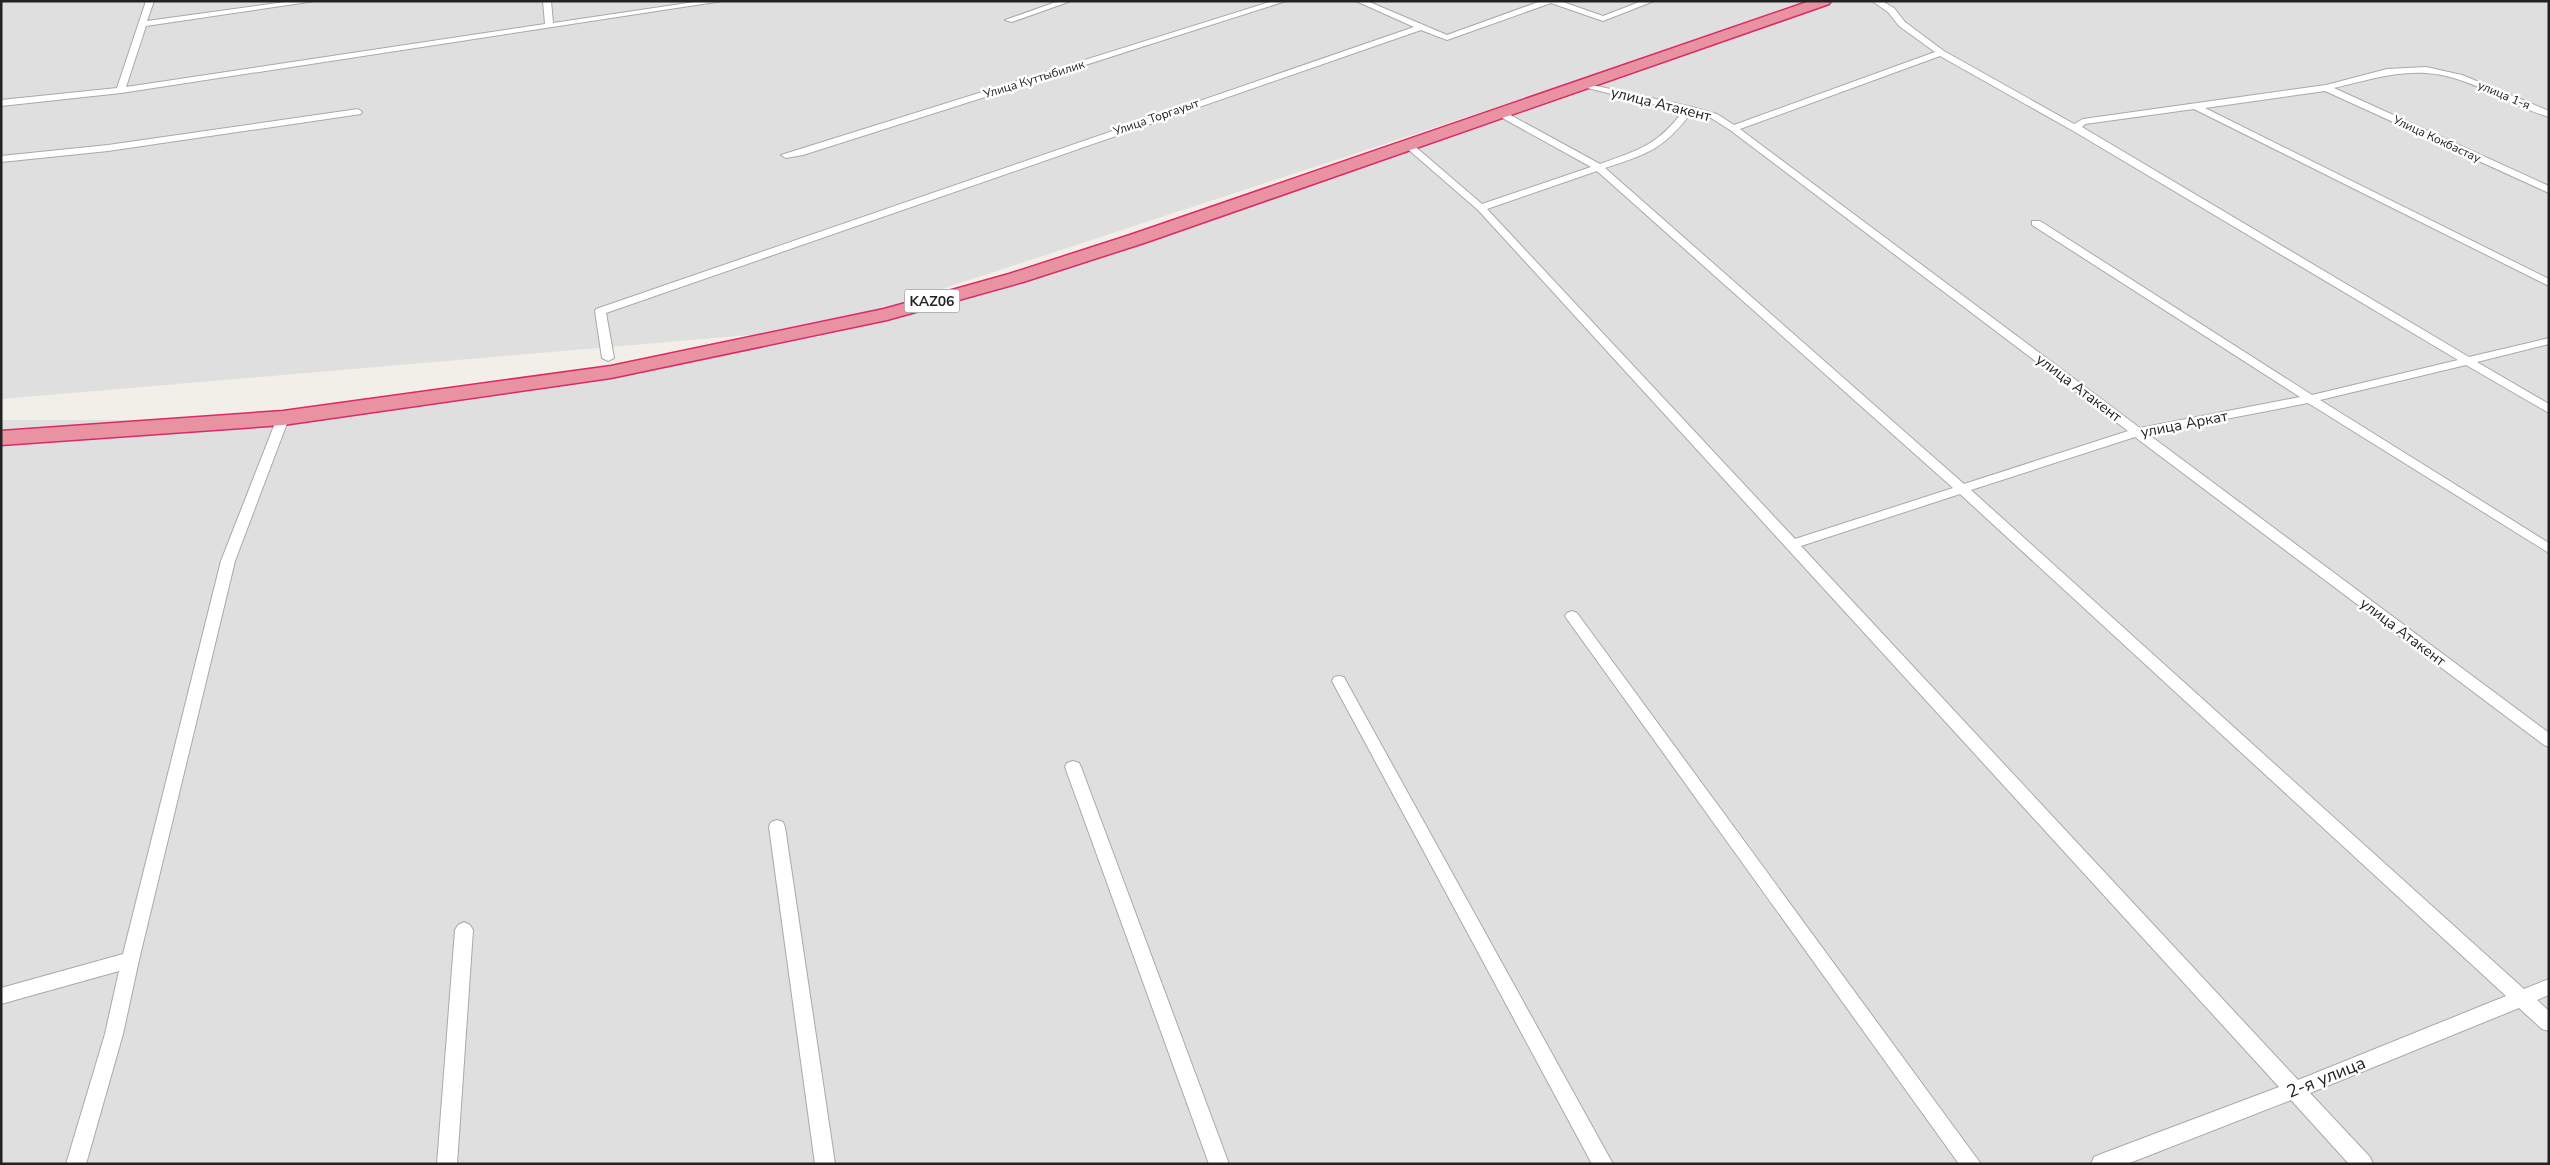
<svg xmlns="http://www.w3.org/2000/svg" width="2550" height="1165" font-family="'Nunito Sans',sans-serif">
  <rect width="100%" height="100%" fill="#f2efe9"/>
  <polygon fill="#e0dfdf" points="1,1 2549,1 2549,1164 1,1164 1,420 233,420 818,337 1345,164 1637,61 820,329 1,399"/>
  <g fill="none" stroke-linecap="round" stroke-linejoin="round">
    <g stroke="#a9a9a9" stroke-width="2">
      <g id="street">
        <polygon points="146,1 154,1 147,21 292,1 315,1 146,26 126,87 545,24 543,1 551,1 553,23 701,1 722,1 121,93 1,106 1,100 117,88"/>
        <polygon points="1059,1 1071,1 1012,22 1005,20"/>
        <polygon points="1273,1 1286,1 803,155 786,158 781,155"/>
        <polygon points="1356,1 1367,1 1447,35 1541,1 1560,1 1603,16 1642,1 1654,1 1603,21 1551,3 1447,40 1421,30 606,313 614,358 608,361 602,358 595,311 596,309 1414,27"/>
        <path d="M1872 1H1882L1894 8 1905 22 1944 51 2074 124 2083 119 2326 85 2387 69 2426 67 2462 75 2549 111V117C2508 105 2469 75 2425 73 2394 71 2364 81 2334 88L2549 186V193L2325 91 2205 108 2549 279V286L2194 109 2085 124 2082 127 2469 357 2549 338V344L2477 362 2549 404V413L2466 365 2320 400 2549 543V553L2308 403 2148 434 2549 733V747L2544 745 2135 437 1971 490 2524 989 2549 979V995L2537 1000 2549 1011V1031L2542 1029 2519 1008 2310 1093 2370 1157 2373 1164H2349L2291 1100 2127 1164H2091L2094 1157 2101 1154 2279 1087 1478 210 1403 145 1411 143 1482 204 1591 167 1497 115V111H1503L1600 164C1639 150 1658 145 1683 111L1583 87V83L1692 107 1717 114 1734 125 1935 52 1899 26 1888 12ZM1940 56 2075 132 2458 360 2312 395 2040 221H2032V225L2300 397 2140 428 1740 129ZM1691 113 1711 118 1730 130 2128 431 1964 484 1605 168C1647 154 1663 150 1691 113ZM1597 171 1953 488 1795 539 1487 209ZM1960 494 2506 996 2298 1080 1801 546Z"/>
        <polygon points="358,109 362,112 361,114 108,151 1,162 1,156 108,145"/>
        <polygon points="283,414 289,418 235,561 139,960 123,1034 86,1164 66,1164 105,1034 119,971 1,1004 1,988 123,954 221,561 277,418"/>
        <polygon points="1572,611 1577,613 1981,1164 1959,1164 1567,619 1565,616 1567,613"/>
        <polygon points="1339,676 1344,677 1346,681 1613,1164 1592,1164 1332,681 1334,677"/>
        <polygon points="1073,761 1079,763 1081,767 1229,1164 1209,1164 1065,767 1067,763"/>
        <polygon points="777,820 783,822 785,827 835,1164 815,1164 769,827 771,822"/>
        <polygon points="464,922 470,925 473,930 457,1164 437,1164 455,930 458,925"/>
      </g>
    </g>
    <g stroke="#dc2a67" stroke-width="3">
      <polygon id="highway" points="1810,1 1831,1 1829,4 1144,243 1023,282 887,320 611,378 283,425 1,445 1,431 283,411 611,366 884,309 1009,274 1130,235"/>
    </g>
    <use href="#street" fill="#fff" fill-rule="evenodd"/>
    <use href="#highway" fill="#e892a2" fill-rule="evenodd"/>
  </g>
  <g text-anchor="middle" stroke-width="5" stroke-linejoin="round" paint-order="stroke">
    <g font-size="12" fill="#222" stroke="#fff">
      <text transform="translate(1034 79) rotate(-17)" y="4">Улица Куттыбилик</text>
      <text transform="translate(2504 95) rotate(23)" y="4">улица 1-я</text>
      <text transform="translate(1156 117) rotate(-19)" y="4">Улица Торгауыт</text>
      <text transform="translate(2437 139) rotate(25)" y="4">Улица Кокбастау</text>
    </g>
    <rect fill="#fff" stroke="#646464" stroke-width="1" x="904.5" y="289.5" width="55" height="23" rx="4"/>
    <g font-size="14" font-weight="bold" fill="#222">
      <text x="932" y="306">KАZ06</text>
    </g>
    <g font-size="15" fill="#222" stroke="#fff">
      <text transform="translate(1661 104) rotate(14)" y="5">улица Атакент</text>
      <text transform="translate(2079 388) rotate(37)" y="5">улица Атакент</text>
      <text transform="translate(2184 424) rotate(-11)" y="5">улица Аркат</text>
      <text transform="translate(2403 632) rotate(37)" y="5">улица Атакент</text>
    </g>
    <g font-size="18" fill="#222" stroke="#fff">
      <text transform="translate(2326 1077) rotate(-22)" y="6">2-я улица</text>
    </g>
  </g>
  <rect width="2550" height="1165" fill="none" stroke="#222222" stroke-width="5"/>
</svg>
